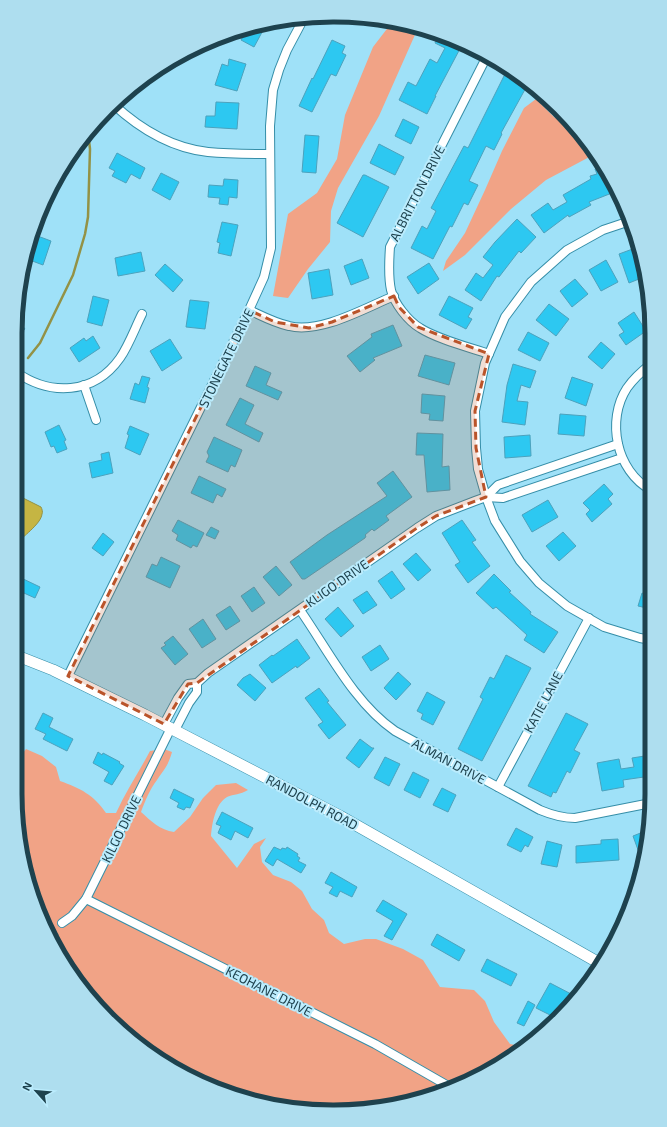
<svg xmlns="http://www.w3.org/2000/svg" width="667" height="1127" font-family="'Exo 2',sans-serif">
  <rect width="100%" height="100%" fill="#9fe1f8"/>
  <g fill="#f1a386">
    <polygon points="393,21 418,28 379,116 338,188 331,211 330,242 308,269 288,298 273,296 288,214 317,193 337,159 345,115 373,47"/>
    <polygon points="536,99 555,118 562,114 573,123 595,154 546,180 511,209 465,255 443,271 446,261 465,233 485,190 502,151 524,108"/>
    <path d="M26 749 42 756 56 767 60 781C80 788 94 795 106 813H116C126 791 139 772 150 751L164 749 172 752C168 766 165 768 157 780 150 789 145 801 141 812 151 821 160 830 174 832L190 817 203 798 216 785 236 783 248 790C240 795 234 794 227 797 215 804 212 824 211 836L237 868 254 844 266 838 260 847 262 862 273 875 291 882 302 891 312 909 324 920 329 933 344 944 365 939H376L403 949 423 960 440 987 474 990 485 1001 494 1022 510 1044 525 1047 436 1095 333 1112 231 1095 156 1058 81 987 32 896 15 794V763Z"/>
  </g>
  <path fill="#c5b543" stroke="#939246" d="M15 496 21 497 41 507C42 509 43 512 42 514 41 524 22 537 15 545Z"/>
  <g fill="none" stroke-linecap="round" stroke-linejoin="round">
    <polyline stroke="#939246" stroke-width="2.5" points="28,358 40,343 73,275 85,234 88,217 90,149 88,132"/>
  </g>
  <g fill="#2dc8f1" stroke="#4ca2bd">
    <polygon points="267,23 254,47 241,40 247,29"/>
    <polygon points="439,34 456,39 463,43 435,96 436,96 427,114 399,100 408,82 416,86 430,59 437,63 445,48 435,43"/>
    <polygon points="332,40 345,46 342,53 346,55 336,76 331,74 312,112 299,106 312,78 313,79"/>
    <polygon points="229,59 246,64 237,91 215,85 222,64 228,66"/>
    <polygon points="508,68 528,84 501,133 502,134 494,150 486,146 469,181 478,185 468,205 464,203 452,227 450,226 433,259 411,248 422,226 427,229 436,211 431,208 464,146 468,148"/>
    <polygon points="216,102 239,103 237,129 205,127 206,116 215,116"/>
    <polygon points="403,119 419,127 411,144 395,136"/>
    <polygon points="305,135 319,136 316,173 302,172"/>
    <polygon points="379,144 404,157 395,175 370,163"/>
    <polygon points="117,153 145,168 140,179 131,174 126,183 112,176 115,171 109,168"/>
    <polygon points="603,166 609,174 617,191 589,202 591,205 569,217 568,215 544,233 531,215 548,203 553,210 567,202 563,195 591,179 590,176 597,174 595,169"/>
    <polygon points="161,173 179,182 170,200 152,190"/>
    <polygon points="363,175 365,175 389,187 363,237 337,223"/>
    <polygon points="224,179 238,180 237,198 229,197 228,205 219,204 220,198 208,197 209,185 223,186"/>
    <polygon points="517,219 536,237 521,253 519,251 499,277 497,276 481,301 465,290 476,273 483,278 493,265 483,257 495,242"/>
    <polygon points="222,222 238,225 231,256 218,253 220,243 217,242"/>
    <polygon points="35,235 51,241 43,265 27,259"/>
    <polygon points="638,247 644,277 629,283 619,254"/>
    <polygon points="141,252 145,271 118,276 115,258"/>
    <polygon points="362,259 369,278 351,285 344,266"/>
    <polygon points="606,260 618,282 601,291 589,270"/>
    <polygon points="429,263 439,279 418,294 407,277"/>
    <polygon points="165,264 183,280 173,292 155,275"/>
    <polygon points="329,269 333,295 312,299 308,273"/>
    <polygon points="575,279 588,294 572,307 560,291"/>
    <polygon points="93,296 109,300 102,326 87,322"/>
    <polygon points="449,296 473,308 468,317 472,319 466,329 439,315"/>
    <polygon points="190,300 209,302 205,329 186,327"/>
    <polygon points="549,304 569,319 556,336 536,320"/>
    <polygon points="634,312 646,331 626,345 619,335 624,332 618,323"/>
    <polygon points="16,317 25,329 16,336"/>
    <polygon points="393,325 402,346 373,358 375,360 360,372 347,356 372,337 371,334"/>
    <polygon points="528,332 549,343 540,361 518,350"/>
    <polygon points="93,336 100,348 79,362 70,348 84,338 86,341"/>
    <polygon points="170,339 182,358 162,371 150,351"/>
    <polygon points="601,342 615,354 602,369 588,357"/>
    <polygon points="425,355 455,363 449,385 418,376"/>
    <polygon points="513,364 536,371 530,388 521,385 517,401 528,402 525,425 502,422 507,385"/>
    <polygon points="255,366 271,373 266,385 282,392 278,400 246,386"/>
    <polygon points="142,376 150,378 147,387 149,388 145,403 130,399 135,383 139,385"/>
    <polygon points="572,377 593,384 586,406 565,398"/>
    <polygon points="422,394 445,396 443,421 429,420 430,414 421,413"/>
    <polygon points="240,398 254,405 245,424 263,433 259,442 226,425"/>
    <polygon points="560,414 586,416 584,436 558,434"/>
    <polygon points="59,425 66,440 64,441 67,449 57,453 54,446 51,447 45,432"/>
    <polygon points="130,426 149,434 140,455 125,448 129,435 127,434"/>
    <polygon points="417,433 443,434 442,467 449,466 450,490 427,492 424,455 416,455"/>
    <polygon points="530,435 531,456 505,458 504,437"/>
    <polygon points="214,437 242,450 235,467 231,465 228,472 206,462 209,456 207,452"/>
    <polygon points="109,452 113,473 92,478 89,463 102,460 101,454"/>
    <polygon points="393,471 412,497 386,516 389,520 374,531 372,529 365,535 366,536 365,538 305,579 302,579 290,562 327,535 387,496 377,483"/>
    <polygon points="199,476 226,489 222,497 217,494 213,503 191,493"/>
    <polygon points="604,484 613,494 608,499 612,504 592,522 586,514 590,510 583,503"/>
    <polygon points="548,500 558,517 532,532 522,515"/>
    <polygon points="178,520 204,533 197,547 193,545 191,548 176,540 178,535 172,531"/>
    <polygon points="462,520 476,540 472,542 490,566 468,583 455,565 460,562 442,533"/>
    <polygon points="211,527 219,531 215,539 206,535"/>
    <polygon points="563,532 576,546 559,561 546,546"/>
    <polygon points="103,533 114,542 103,556 92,548"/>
    <polygon points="416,553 431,570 418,581 403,564"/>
    <polygon points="161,557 180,566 170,588 146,577 152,564 157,566"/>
    <polygon points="276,566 292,585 279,596 263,577"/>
    <polygon points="392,571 405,589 391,599 378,581"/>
    <polygon points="494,574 511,591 509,592 531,612 530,614 558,632 544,653 524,640 527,635 496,607 493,609 476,593"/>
    <polygon points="17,576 40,587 35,598 15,589 15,581"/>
    <polygon points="254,587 265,603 252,612 241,596"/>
    <polygon points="367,591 377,605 363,614 353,600"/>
    <polygon points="642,593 651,596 651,609 638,606"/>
    <polygon points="230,606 240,621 226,630 216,615"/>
    <polygon points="338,607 354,626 341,637 325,619"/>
    <polygon points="203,619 216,639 202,648 189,629"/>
    <polygon points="173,636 188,654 175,665 161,648 166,645 164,643"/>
    <polygon points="297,639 310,658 297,668 296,666 272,683 259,665 272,655 273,656"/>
    <polygon points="380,645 389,659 371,671 362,657"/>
    <polygon points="506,655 531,668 482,761 458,749 483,699 480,697 490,677 494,679"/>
    <polygon points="398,672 411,684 396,700 384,688"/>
    <polygon points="250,674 266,688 255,701 237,685 243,678"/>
    <polygon points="319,688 329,701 327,702 346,725 329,739 318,725 323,722 305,698"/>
    <polygon points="427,692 445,702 433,725 421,719 423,714 417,711"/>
    <polygon points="43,713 53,718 49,727 73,739 67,751 43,739 46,734 35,729"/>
    <polygon points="566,713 588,724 574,750 580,753 570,773 567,771 556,793 553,792 551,797 528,786"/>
    <polygon points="360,739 372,748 374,748 359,768 346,758"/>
    <polygon points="98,752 102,755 103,753 120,762 119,763 124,766 112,785 104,781 109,772 93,763"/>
    <polygon points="651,755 651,776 623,780 624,787 602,791 597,763 619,759 621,769 634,767 632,758"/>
    <polygon points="385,757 400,764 389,786 374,778"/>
    <polygon points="413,772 429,780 420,798 404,790"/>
    <polygon points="442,788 456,795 448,812 433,805"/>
    <polygon points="174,789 194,799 190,808 186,807 184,810 177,807 179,803 170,798"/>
    <polygon points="222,812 253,828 248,838 235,831 231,840 218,833 221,826 216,824"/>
    <polygon points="516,828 533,837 528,847 525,845 521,852 507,845"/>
    <polygon points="648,830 642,861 633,836"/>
    <polygon points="618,839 619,860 576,863 576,846 601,844 601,840"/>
    <polygon points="547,841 562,845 557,867 541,864"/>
    <polygon points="274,847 281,850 282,848 286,849 287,847 298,854 297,856 300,858 298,861 306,865 301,873 277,859 273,866 265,861"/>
    <polygon points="331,872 357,887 352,897 340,891 337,897 329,893 333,887 325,883"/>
    <polygon points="383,900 407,914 392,940 384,936 393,921 376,911"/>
    <polygon points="437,934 465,950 459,961 431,945"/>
    <polygon points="487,959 517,974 511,986 481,971"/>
    <polygon points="550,983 575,996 554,1017 536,1008"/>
    <polygon points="528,1001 535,1005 524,1026 517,1023"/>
  </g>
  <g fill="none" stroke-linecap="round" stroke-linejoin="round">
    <g stroke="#358ea8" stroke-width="10">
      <g id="street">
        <path d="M487 56 390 247C389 261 388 276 391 290 394 303 408 321 420 328 437 339 468 347 489 354"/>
        <path d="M113 104C140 129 172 148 208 152 229 154 250 154 270 154"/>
        <polyline points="630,221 603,230 567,250 531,282 505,317 485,363 475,411 476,448 478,469 486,497 495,521 520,561 539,583 567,606 604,627 640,638 651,640"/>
        <path d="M249 310C262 316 275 323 289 326 320 334 365 308 394 296"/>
        <path d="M651 364C642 371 634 378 627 388 606 420 616 471 651 490"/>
        <path d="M16 372C50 396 94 395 120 358 129 345 135 328 142 314"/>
        <polyline points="84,385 96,420"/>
        <polyline points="486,497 498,485 618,444"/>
        <path d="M300 610C328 650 354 703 395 731L540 810C552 815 562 818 575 818L651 803"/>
        <polyline points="68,676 249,310 264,277 271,248 270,126 273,90 279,70 287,50 304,18"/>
        <polyline points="164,724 178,698 188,684 197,683 208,673 417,528 436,516 475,501 486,497 503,498 622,458"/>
        <polyline points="175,730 189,703 197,692 197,683"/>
        <polyline points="498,787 589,618"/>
        <polyline points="86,899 375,1044 450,1087"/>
        <polyline points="62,923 72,916 86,899 171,728"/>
      </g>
    </g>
    <g stroke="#358ea8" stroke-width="12">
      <polyline id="secondary" points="15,655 53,670 145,715 340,816 601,964"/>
    </g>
    <polyline stroke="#598b9c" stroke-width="1.5" stroke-dasharray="2 3" stroke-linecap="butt" points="55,940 59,931"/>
    <use href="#street" stroke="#fff" stroke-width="8"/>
    <use href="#secondary" stroke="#fff" stroke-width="11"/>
  </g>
  <path fill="#ba542a" fill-opacity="0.2" stroke="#ba542a" stroke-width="3" stroke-dasharray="8 5" stroke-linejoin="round" d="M394 296 399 307 418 327 489 354 475 411 476 448 486 497 436 516 417 528 197 683 188 684 164 724 68 676 249 310 275 322 309 328 332 322Z"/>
  <g text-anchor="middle" stroke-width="4" stroke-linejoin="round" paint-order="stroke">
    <g font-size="13" fill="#1e424e" stroke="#bbecfd">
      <text transform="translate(417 193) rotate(-63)" y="5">ALBRITTON DRIVE</text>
      <text transform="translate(226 358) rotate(-64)" y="5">STONEGATE DRIVE</text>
      <text transform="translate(337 583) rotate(-35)" y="5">KLIGO DRIVE</text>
      <text transform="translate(543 702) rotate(-62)" y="5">KATIE LANE</text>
      <text transform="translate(449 761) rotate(28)" y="5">ALMAN DRIVE</text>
      <text transform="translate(312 802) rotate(28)" y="5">RANDOLPH ROAD</text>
      <text transform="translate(121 829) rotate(-64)" y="5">KILGO DRIVE</text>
      <text transform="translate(269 991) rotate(27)" y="5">KEOHANE DRIVE</text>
    </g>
  </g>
  <path d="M0 0H667V1127H0ZM333 22H334A311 311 0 0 1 645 333V794A311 311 0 0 1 334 1105H333A311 311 0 0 1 22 794V333A311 311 0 0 1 333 22Z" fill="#aedeef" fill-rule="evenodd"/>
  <path fill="none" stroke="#1e424e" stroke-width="5" d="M333 22H334A311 311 0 0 1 645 333V794A311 311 0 0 1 334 1105H333A311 311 0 0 1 22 794V333A311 311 0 0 1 333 22Z"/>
  <g transform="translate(36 1091) rotate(297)" stroke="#bbecfd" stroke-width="3" paint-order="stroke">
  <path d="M0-3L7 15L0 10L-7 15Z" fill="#1e424e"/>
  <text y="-6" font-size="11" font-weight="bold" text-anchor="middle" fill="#1e424e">N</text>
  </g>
</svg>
